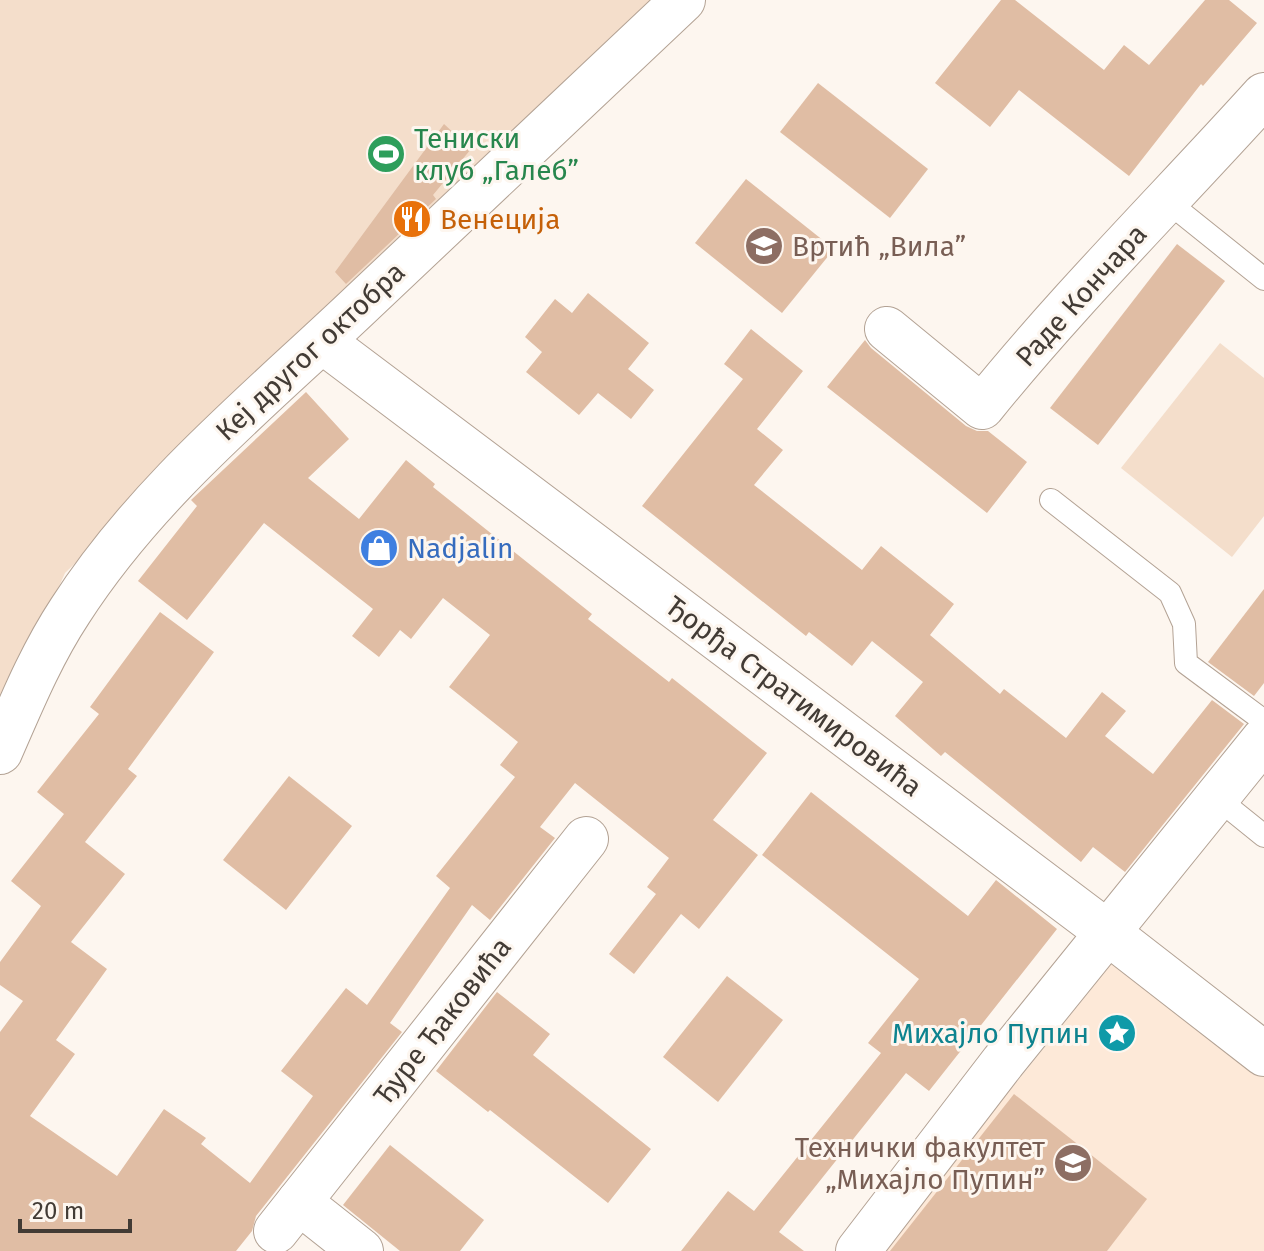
<svg xmlns="http://www.w3.org/2000/svg" width="1264" height="1251" font-family="'Fira Sans',sans-serif">
  <rect width="100%" height="100%" fill="#fdf6ef"/>
  <polygon fill="#fde9d8" points="1117,957 1264,1076 1264,1251 881,1251"/>
  <g fill="#f4decb">
    <polygon points="0,0 683,0 213,430 65,573 0,719"/>
    <polygon points="1220,343 1264,378 1264,516 1232,557 1121,468"/>
  </g>
  <g fill="#e0bda4">
    <polygon points="1001,0 1015,0 1104,70 1124,45 1149,65 1205,0 1229,0 1257,23 1203,86 1201,84 1129,176 1019,90 990,127 935,83"/>
    <polygon points="818,83 928,169 890,218 780,132"/>
    <polygon points="444,124 471,149 433,195 436,199 346,284 335,272"/>
    <polygon points="746,179 834,249 782,313 695,243"/>
    <polygon points="1177,244 1225,281 1098,445 1050,408"/>
    <polygon points="588,293 649,343 628,369 654,390 631,419 598,393 579,415 526,372 542,352 525,337 555,299 572,313"/>
    <polygon points="751,329 803,371 757,429 783,450 754,485 862,570 881,546 954,604 930,635 1000,694 1004,689 1066,738 1102,692 1126,711 1105,736 1153,774 1212,700 1244,724 1125,872 1093,847 1081,862 945,752 941,756 895,716 923,682 872,641 852,666 809,632 806,636 642,506 743,379 724,364"/>
    <polygon points="865,340 871,348 966,426 977,431 988,431 1027,462 987,513 827,387"/>
    <polygon points="306,392 349,439 308,478 359,519 406,460 435,484 433,487 592,614 588,619 669,682 672,678 767,753 713,820 758,855 699,929 681,914 634,974 609,954 656,894 647,887 669,858 575,783 540,827 555,838 490,920 472,905 390,1023 402,1032 256,1216 252,1231 236,1251 0,1251 0,1032 23,1001 0,985 0,962 41,906 11,881 64,814 37,792 99,714 90,707 160,612 214,652 128,769 137,776 85,842 125,874 71,942 107,969 56,1040 75,1054 30,1116 117,1176 164,1109 206,1138 201,1144 250,1183 313,1096 281,1071 346,988 367,1005 450,888 436,876 515,777 500,765 518,742 449,687 490,635 443,598 411,639 400,630 379,657 352,636 373,609 264,523 187,620 138,581 197,506 191,500"/>
    <polygon points="1264,589 1264,683 1254,696 1208,662"/>
    <polygon points="289,776 352,826 286,910 223,860"/>
    <polygon points="811,792 968,916 996,880 1057,929 929,1091 906,1073 779,1232 804,1251 681,1251 728,1191 754,1211 881,1053 868,1043 919,979 762,855"/>
    <polygon points="727,976 783,1020 718,1102 663,1057"/>
    <polygon points="497,992 550,1034 533,1055 651,1149 608,1203 490,1110 488,1112 436,1071"/>
    <polygon points="1014,1094 1147,1199 1107,1251 890,1251"/>
    <polygon points="390,1145 484,1220 460,1251 400,1251 343,1205"/>
  </g>
  <g fill="none" stroke-linecap="round" stroke-linejoin="round">
    <g stroke="#b3a294" stroke-width="24">
      <g id="service">
        <polyline points="1168,202 1264,279"/>
        <polyline points="1051,500 1170,593 1184,624 1186,663 1264,721"/>
        <polyline points="1217,798 1264,836"/>
      </g>
    </g>
    <g stroke="#b3a294" stroke-width="46">
      <g id="minor">
        <path d="M887 329 982 407C1070 298 1170 199 1264 95"/>
        <polyline points="322,341 1107,932 1264,1054"/>
        <path d="M0 752C21 704 41 655 70 611 147 491 259 401 361 304 468 203 576 101 683 0"/>
        <polyline points="299,1202 361,1251"/>
        <polyline points="276,1231 586,839"/>
        <polyline points="858,1251 1003,1062 1264,739"/>
      </g>
    </g>
    <use href="#service" stroke="#fff" stroke-width="22"/>
    <use href="#minor" stroke="#fff" stroke-width="44"/>
  </g>
  <defs>
    <g id="stadium-disc" transform="scale(2)"><circle r="9.5" fill="#2e9e5b" stroke="#fdf6ef"/><path d="M0-5a6.5 5 0 1 0 0 10a6.5 5 0 1 0 0-10ZM-3.5-1.8h7v3.6h-7Z" fill="#fff"/></g>
    <g id="restaurant-disc" transform="scale(2)"><circle r="9.5" fill="#e8710a" stroke="#fdf6ef"/><path d="M-5-6h1v4h1v-4h1v4h1v-4h1v5L-1.5 .5V6h-2V.5L-5-1ZM5-6V6H3V1.5H1.5Q1.5-4 5-6Z" fill="#fff"/></g>
    <g id="school-disc" transform="scale(2)"><circle r="9.5" fill="#8d6e63" stroke="#fdf6ef"/><path d="M0-5L7-2L0 1L-7-2ZM-4 1L0 2.5L4 1V4Q0 6-4 4Z" fill="#fff"/></g>
    <g id="shop-disc" transform="scale(2)"><circle r="9.5" fill="#3f7fe0" stroke="#fdf6ef"/><path d="M-5-2.5h2.3a2.7 3.5 0 0 1 5.4 0H5L5.5 6h-11ZM-1.5-2.5h3a1.5 2.3 0 0 0-3 0Z" fill="#fff"/></g>
    <g id="sight-disc" transform="scale(2)"><circle r="9.5" fill="#0f9aa8" stroke="#fdf6ef"/><path d="M0-6L1.8-2.2L6-1.7L2.9 1.2L3.7 5.4L0 3.3L-3.7 5.4L-2.9 1.2L-6-1.7L-1.8-2.2Z" fill="#fff"/></g>
    <g id="university-disc" transform="scale(2)"><circle r="9.5" fill="#8d6e63" stroke="#fdf6ef"/><path d="M0-5L7-2L0 1L-7-2ZM-4 1L0 2.5L4 1V4Q0 6-4 4Z" fill="#fff"/></g>
  </defs>
  <g fill-rule="evenodd">
    <use href="#stadium-disc" x="386" y="154"/>
    <use href="#restaurant-disc" x="412" y="219"/>
    <use href="#school-disc" x="764" y="246"/>
    <use href="#shop-disc" x="379" y="548"/>
    <use href="#sight-disc" x="1117" y="1033"/>
    <use href="#university-disc" x="1073" y="1163"/>
  </g>
  <g text-anchor="middle" stroke-width="6" stroke-linejoin="round" paint-order="stroke">
    <g font-size="28" fill="#27864d" stroke="#fdf6ef" text-anchor="start">
      <text x="414" y="148">Тениски<tspan x="414" dy="32">клуб „Галеб”</tspan></text>
    </g>
    <g font-size="28" fill="#c56008" stroke="#fdf6ef" text-anchor="start">
      <text x="440" y="229">Венеција</text>
    </g>
    <g font-size="28" fill="#785e54" stroke="#fdf6ef" text-anchor="start">
      <text x="792" y="256">Вртић „Вила”</text>
      <text x="1045" y="1157" text-anchor="end">Технички факултет<tspan x="1045" dy="32">„Михајло Пупин”</tspan></text>
    </g>
    <g font-size="28" fill="#423b35" stroke="#fdf6ef">
      <text transform="translate(1081 295) rotate(-48)" y="10">Раде Кончара</text>
      <text transform="translate(310 351) rotate(-43)" y="10">Кеј другог октобра</text>
      <text transform="translate(794 696) rotate(37)" y="10">Ђорђа Стратимировића</text>
      <text transform="translate(442 1021) rotate(-52)" y="10">Ђуре Ђаковића</text>
    </g>
    <g font-size="28" fill="#366cbe" stroke="#fdf6ef" text-anchor="start">
      <text x="407" y="558">Nadjalin</text>
    </g>
    <g font-size="28" fill="#0d838f" stroke="#fdf6ef" text-anchor="end">
      <text x="1089" y="1043">Михајло Пупин</text>
    </g>
  </g>
  <path d="M20 1219v12h110v-12" fill="none" stroke="#423b35" stroke-width="4"/>
  <text x="32" y="1219" font-size="24" fill="#423b35" stroke="#fdf6ef" stroke-width="6" paint-order="stroke">20 m</text>
</svg>
